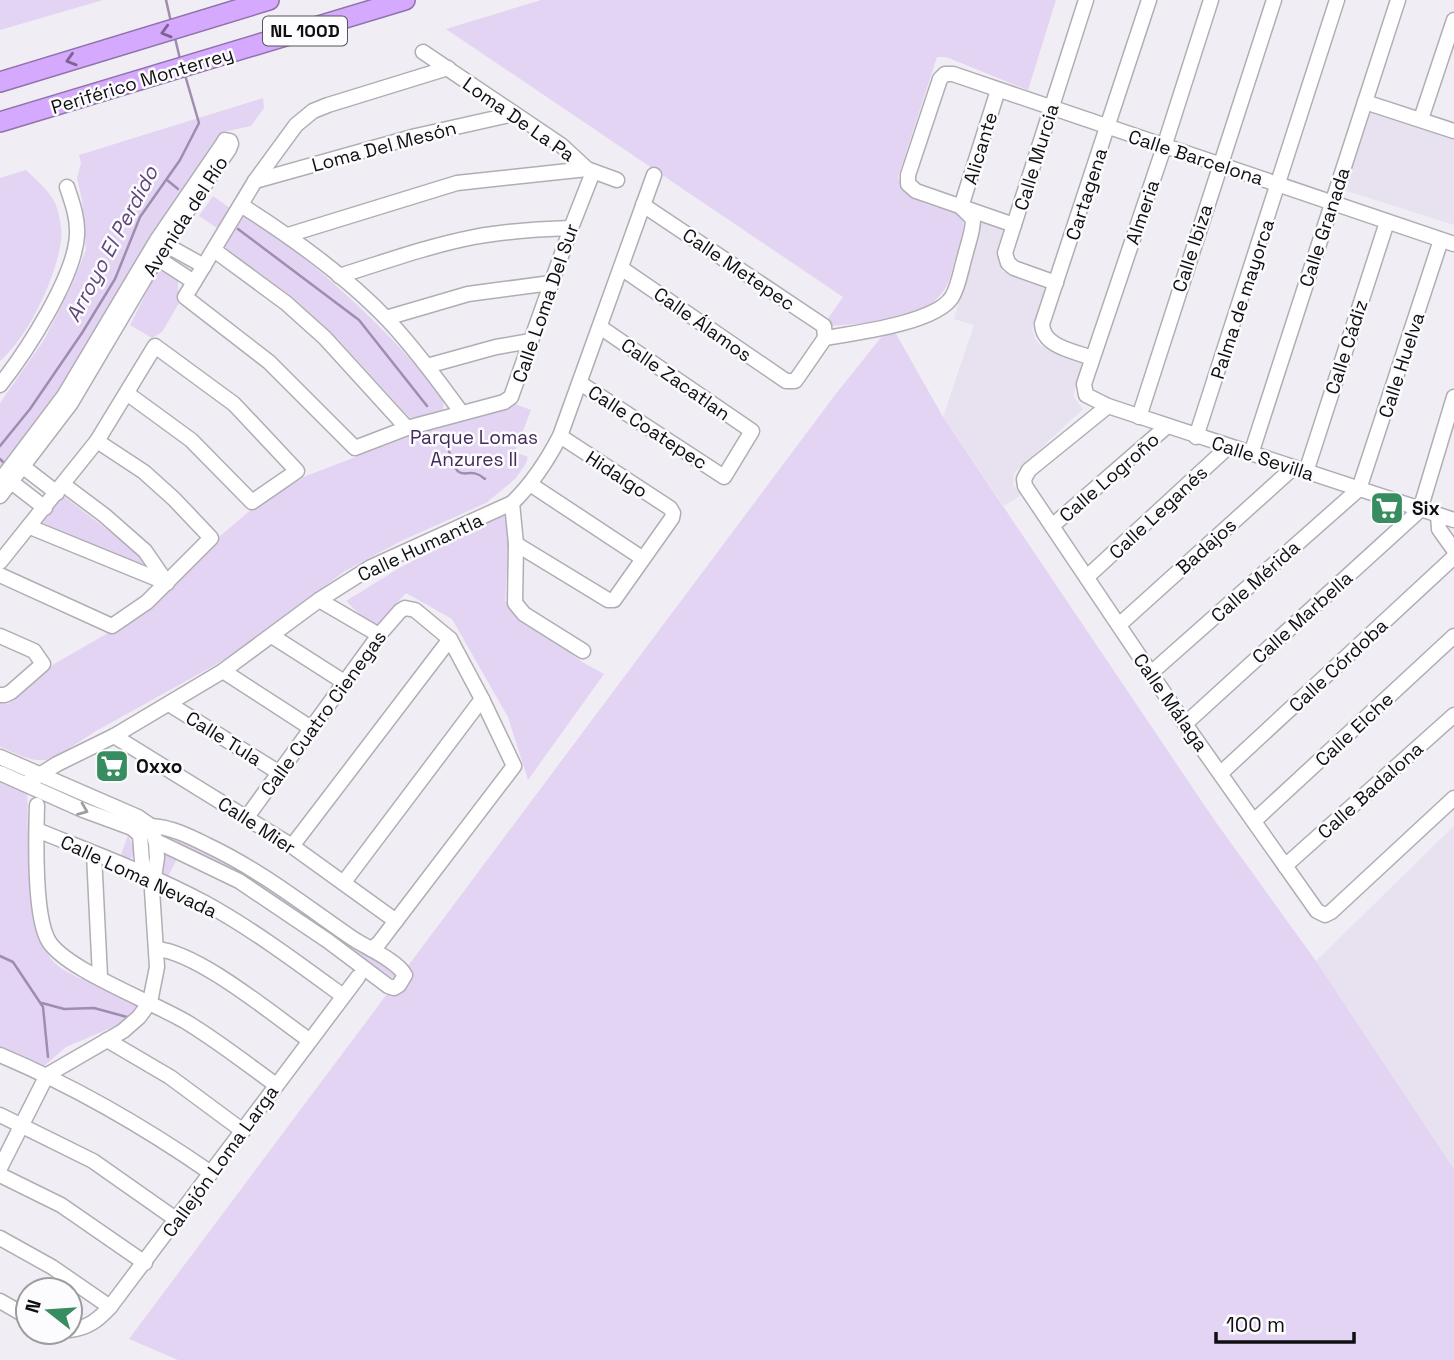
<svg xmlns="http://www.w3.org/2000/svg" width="1454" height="1360" font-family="'Space Grotesk',sans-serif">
  <rect width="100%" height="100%" fill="#f0edf4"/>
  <g fill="#e8e1f0">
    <polygon points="1371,111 1454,137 1454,225 1344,190"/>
    <polygon points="982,222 1004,229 996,254 1002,271 1042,285 1045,291 1032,329 1035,339 1041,346 1084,360 1073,396 1083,409 1014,473 1013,485 1021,495 1004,506 943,417 974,325 954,319"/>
    <polygon points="1454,826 1454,1169 1316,961"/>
  </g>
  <g fill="#e3d4f3">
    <polygon points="0,0 103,0 0,30"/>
    <path d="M541 0H1056L1028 90 946 57H937L898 177C906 205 937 206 962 214 966 229 960 241 956 256 953 266 951 278 946 287 926 323 869 322 832 326L827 320 843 297 446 29Z"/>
    <polygon points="263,98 264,108 251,126 223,132 62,391 0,470 0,403 44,340 71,287 86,250 82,200 77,178 81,163 79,155"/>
    <path d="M26 170C36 180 49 190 55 203 59 212 63 231 61 241 56 278 28 337 0 361V178Z"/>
    <polygon points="213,196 230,208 217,228 199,216"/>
    <path d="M243 217C258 219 276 236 288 245 345 291 399 341 444 400L443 409 415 419 409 417 337 338 292 297 227 250 224 247 225 241Z"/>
    <polygon points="160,271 164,271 178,279 178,290 182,298 162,332 152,338 130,325 156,274"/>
    <polygon points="891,325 943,417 1215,821 1316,961 1454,1169 1454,1360 178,1360 129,1339 835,395"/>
    <path d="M515 404 531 410 515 452 528 457 525 465 515 479 486 503 403 540 345 571 233 655 96 731 54 758C35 765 18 754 0 747V703L8 704 54 664 136 617 213 542 252 509 306 476 413 435Z"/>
    <polygon points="62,495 135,551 144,560 143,566 140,567 43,523 44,519"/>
    <polygon points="511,510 505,601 582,662 604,674 528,780 508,717 452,619 406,593 374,628 346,601 401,567"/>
    <path d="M0 780 27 791C29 833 25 938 57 965 64 971 74 975 81 979L83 975 136 1004V1008L120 1024 66 1047 43 1067 0 1048Z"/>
    <polygon points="165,832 242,869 390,970 398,976 396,980 162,836"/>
    <polygon points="128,835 134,848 133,857 125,860 120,858"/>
    <polygon points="163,853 178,857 166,880 162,877"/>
  </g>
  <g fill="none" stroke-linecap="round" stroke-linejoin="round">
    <g stroke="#9f8db0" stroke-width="2.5">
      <polyline points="166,0 171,22"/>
      <polyline points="175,38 180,59"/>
      <polyline points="167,180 178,189"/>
      <polyline points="238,229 359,320 427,406"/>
      <polyline points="0,446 30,409 82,333 115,279 140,217 180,160 199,123 185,75"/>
      <path d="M449 451C460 491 466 462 485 479"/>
      <polyline points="0,459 3,462"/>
      <polyline points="0,956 13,962 43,1007 48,1057"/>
      <polyline points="42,1003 64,1009 94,1008 127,1017"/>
    </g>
    <g stroke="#b1adb4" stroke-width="17">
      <g id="minor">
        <polyline points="1211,0 1164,147 1084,384 1086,395 1108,406 1454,520"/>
        <polyline points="423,52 561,145 587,169 617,180"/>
        <polyline points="448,68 328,105 313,111 296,125 255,181 185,297 269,362 355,448 407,428 504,402 511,397 571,228 593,172"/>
        <polyline points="1365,102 1454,131"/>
        <polyline points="1421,119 1454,20"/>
        <polyline points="255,181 416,136 514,114"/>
        <path d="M241 205C293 238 345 275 388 320 415 349 438 380 461 412"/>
        <polyline points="643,205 824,326 825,338"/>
        <polyline points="961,207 998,90"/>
        <polyline points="1014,225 916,191 908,184 908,175 940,79 945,74 953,74 1454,244"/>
        <polyline points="288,235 457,183 587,169"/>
        <polyline points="159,241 204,266"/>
        <polyline points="214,250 286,303 325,338 407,428"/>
        <polyline points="151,254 194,282"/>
        <polyline points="621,268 786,381 795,381 798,377 825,338"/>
        <path d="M339 276C384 262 428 246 474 237 506 231 538 229 571 228"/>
        <polyline points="1056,283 1014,268 1008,263 1005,253 1086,0"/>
        <polyline points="386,318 468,294 551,283"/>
        <path d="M825 338C855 333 936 323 952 297 959 285 961 269 965 256 968 243 973 232 973 219L962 208"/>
        <path d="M1092 358C1074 351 1043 347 1042 324L1149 0"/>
        <polyline points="427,366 496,347 531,341"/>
        <polyline points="580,383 724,477 752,431 600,327"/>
        <path d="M0 385C26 352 75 277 77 235 78 218 72 202 67 187"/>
        <polyline points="1108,406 1029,470 1024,479 1025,486 1185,724 1317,911 1325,915 1331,912 1454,798"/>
        <polyline points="1139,417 1274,0"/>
        <polyline points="1196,437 1337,0"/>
        <polyline points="1251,454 1398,0"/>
        <polyline points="17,462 57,493"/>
        <polyline points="1306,472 1387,222"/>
        <polyline points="5,477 45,508"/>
        <polyline points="0,481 64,396 157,240 222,145 225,140 230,141 231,144 229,149 165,244 71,403 0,496"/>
        <polyline points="530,484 642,558"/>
        <polyline points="64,485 104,515 145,551 167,583"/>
        <polyline points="512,503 516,544 515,603 524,614 583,651"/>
        <polyline points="1438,515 1439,529 1454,550"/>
        <polyline points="1052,526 1166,427"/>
        <polyline points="30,527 167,583"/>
        <polyline points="516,544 608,600 614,600 672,518 673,513 670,508 560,436"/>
        <polyline points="0,562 97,441 155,346 234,404 297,471 252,502 191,440 128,394"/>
        <polyline points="0,575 112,626 147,602 211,538 174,499 144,472 97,441"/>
        <polyline points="1087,577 1228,447"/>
        <polyline points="319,600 379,635"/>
        <polyline points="1119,625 1293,468"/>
        <polyline points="0,636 34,651 43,664 11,692 5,695 0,695"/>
        <polyline points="272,636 344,682"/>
        <polyline points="223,671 311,728"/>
        <polyline points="1151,673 1359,489 1441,240"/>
        <polyline points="169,704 278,772"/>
        <polyline points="1185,724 1420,510 1454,397"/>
        <polyline points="114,736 292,846 396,921"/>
        <polyline points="0,757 138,817 151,826 156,843 157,858 152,890 157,967 150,1002 139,1017 123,1031 47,1075 0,1168"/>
        <polyline points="0,773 83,810 132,828 140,835"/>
        <polyline points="1221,773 1454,557"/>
        <path d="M25 784 57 764 114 736 223 671 319 600 371 567 512 503C532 484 547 461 560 436L654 175"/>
        <path d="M37 805C36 838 34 910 47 938 60 968 156 1003 188 1023 219 1042 247 1064 276 1085"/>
        <polyline points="247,817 379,635 400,611 405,608 415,610 450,639 482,699 514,766 379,943 371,949"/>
        <polyline points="1254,821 1454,636"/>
        <path d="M37 830C93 853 151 874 205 903 254 930 298 963 343 996"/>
        <path d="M140 835 151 826C171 827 189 836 207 845 260 870 304 905 352 938 367 948 396 960 405 975L399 985 394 988 388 986 328 941 239 881 156 841"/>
        <polyline points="140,835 143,874 146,880"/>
        <polyline points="292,846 450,639"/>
        <polyline points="94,854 100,977"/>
        <polyline points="1285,866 1454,715"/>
        <polyline points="344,882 482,699"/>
        <path d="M157 949C199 953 272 1014 309 1040"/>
        <polyline points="107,1040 170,1077 243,1131"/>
        <path d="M0 1055C76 1087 143 1126 211 1173"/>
        <polyline points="0,1115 93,1161 177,1220"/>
        <polyline points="0,1175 61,1205 145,1263"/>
        <polyline points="0,1238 52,1267 110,1307"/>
        <polyline points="0,1301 28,1317"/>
        <path d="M70 1330C88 1328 98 1320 110 1307L358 977"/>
      </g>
    </g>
    <g stroke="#9073aa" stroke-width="22">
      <g id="highway">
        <polyline points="0,82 269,0"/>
        <polyline points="0,122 405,0"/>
      </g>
    </g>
    <use href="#minor" stroke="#fff" stroke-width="14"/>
    <use href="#highway" stroke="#d5a9fd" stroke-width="19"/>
  </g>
  <defs><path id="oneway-chevron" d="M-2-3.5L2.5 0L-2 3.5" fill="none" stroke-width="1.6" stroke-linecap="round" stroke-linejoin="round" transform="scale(1.75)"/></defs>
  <g stroke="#7c6392">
    <use href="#oneway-chevron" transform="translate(166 32) rotate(164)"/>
    <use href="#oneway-chevron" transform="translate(71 60) rotate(163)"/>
  </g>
  <use stroke="#9f9f9f" href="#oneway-chevron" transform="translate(83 810) rotate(22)"/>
  <defs>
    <g id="supermarket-square" transform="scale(1.75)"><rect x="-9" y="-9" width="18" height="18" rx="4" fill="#378d60" stroke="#fcfbfe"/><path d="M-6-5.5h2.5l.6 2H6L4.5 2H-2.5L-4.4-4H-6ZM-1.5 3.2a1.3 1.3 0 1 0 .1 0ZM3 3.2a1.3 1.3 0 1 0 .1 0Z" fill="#fff"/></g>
  </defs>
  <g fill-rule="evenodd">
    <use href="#supermarket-square" x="1387" y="508"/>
    <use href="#supermarket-square" x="112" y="766"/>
  </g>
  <g text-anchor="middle" stroke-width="5" stroke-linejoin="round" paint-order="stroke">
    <rect fill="#fcfbfe" stroke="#565557" stroke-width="2" x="263" y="16.5" width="84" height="29" rx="5"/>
    <g font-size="18" font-weight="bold" fill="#0f0e10">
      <text x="305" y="37">NL 100D</text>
    </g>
    <g font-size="19" fill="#0f0e10" stroke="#fcfbfe">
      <text transform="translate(142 80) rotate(-17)" y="7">Periférico Monterrey</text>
      <text transform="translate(519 119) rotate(35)" y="7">Loma De La Pa</text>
      <text transform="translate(384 146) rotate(-15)" y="7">Loma Del Mesón</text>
      <text transform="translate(980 148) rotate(-73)" y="7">Alicante</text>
      <text transform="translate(1036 157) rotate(-73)" y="7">Calle Murcia</text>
      <text transform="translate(1196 157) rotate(18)" y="7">Calle Barcelona</text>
      <text transform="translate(1086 194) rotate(-72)" y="7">Cartagena</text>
      <text transform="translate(1142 212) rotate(-71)" y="7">Almeria</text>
      <text transform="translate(185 216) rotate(-57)" y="7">Avenida del Río</text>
      <text transform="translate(1324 227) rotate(-72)" y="7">Calle Granada</text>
      <text transform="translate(1192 248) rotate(-72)" y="7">Calle Ibiza</text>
      <text transform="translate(739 269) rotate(34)" y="7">Calle Metepec</text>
      <text transform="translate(1242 299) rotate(-72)" y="7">Palma de mayorca</text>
      <text transform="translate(545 303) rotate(-71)" y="7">Calle Loma Del Sur</text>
      <text transform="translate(703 324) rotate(35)" y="7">Calle Álamos</text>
      <text transform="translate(1346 347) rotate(-72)" y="7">Calle Cádiz</text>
      <text transform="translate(1401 365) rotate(-72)" y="7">Calle Huelva</text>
      <text transform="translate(676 379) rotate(35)" y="7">Calle Zacatlan</text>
      <text transform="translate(648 427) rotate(33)" y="7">Calle Coatepec</text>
      <text transform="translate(1263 458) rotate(18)" y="7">Calle Sevilla</text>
      <text transform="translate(617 474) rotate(33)" y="7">Hidalgo</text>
      <text transform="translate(1109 477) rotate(-41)" y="7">Calle Logroño</text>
      <text transform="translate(1158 512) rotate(-43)" y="7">Calle Leganés</text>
      <text transform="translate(1206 546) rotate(-42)" y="7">Badajos</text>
      <text transform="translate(420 547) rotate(-25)" y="7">Calle Humantla</text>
      <text transform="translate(1255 581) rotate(-42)" y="7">Calle Mérida</text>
      <text transform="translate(1302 617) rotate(-42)" y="7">Calle Marbella</text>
      <text transform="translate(1338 665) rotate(-43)" y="7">Calle Córdoba</text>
      <text transform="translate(1171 702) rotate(55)" y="7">Calle Málaga</text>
      <text transform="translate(323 713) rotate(-54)" y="7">Calle Cuatro Cienegas</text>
      <text transform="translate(1354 729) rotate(-43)" y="7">Calle Elche</text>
      <text transform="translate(224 738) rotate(32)" y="7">Calle Tula</text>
      <text transform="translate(1370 790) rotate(-42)" y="7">Calle Badalona</text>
      <text transform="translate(257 825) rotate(33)" y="7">Calle Mier</text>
      <text transform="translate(139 876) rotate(25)" y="7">Calle Loma Nevada</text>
      <text transform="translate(220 1161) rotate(-54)" y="7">Callejón Loma Larga</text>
    </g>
    <g font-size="19" fill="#442b59" stroke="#fcfbfe">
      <text x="474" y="444">Parque Lomas<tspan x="474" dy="22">Anzures II</tspan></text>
    </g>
    <g font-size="19" font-weight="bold" fill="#0f0e10" stroke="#fcfbfe" text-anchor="start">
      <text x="1412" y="515">Six</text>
      <text x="136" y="773">Oxxo</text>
    </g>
    <g font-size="21" font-style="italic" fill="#614778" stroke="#fcfbfe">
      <text transform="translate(112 244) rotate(-62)" y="7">Arroyo El Perdido</text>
    </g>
  </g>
  <g transform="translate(49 1311) rotate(287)"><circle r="33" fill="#fcfbfe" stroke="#9d9c9f" stroke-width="2"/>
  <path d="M0-5L12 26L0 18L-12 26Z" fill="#378d60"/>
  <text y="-10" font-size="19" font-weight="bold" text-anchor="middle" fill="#0f0e10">N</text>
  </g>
  <path d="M1216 1332v10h138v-10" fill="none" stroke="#0f0e10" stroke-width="3.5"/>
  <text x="1226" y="1332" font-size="21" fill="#0f0e10" stroke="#fcfbfe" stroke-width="5" paint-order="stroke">100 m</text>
</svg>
